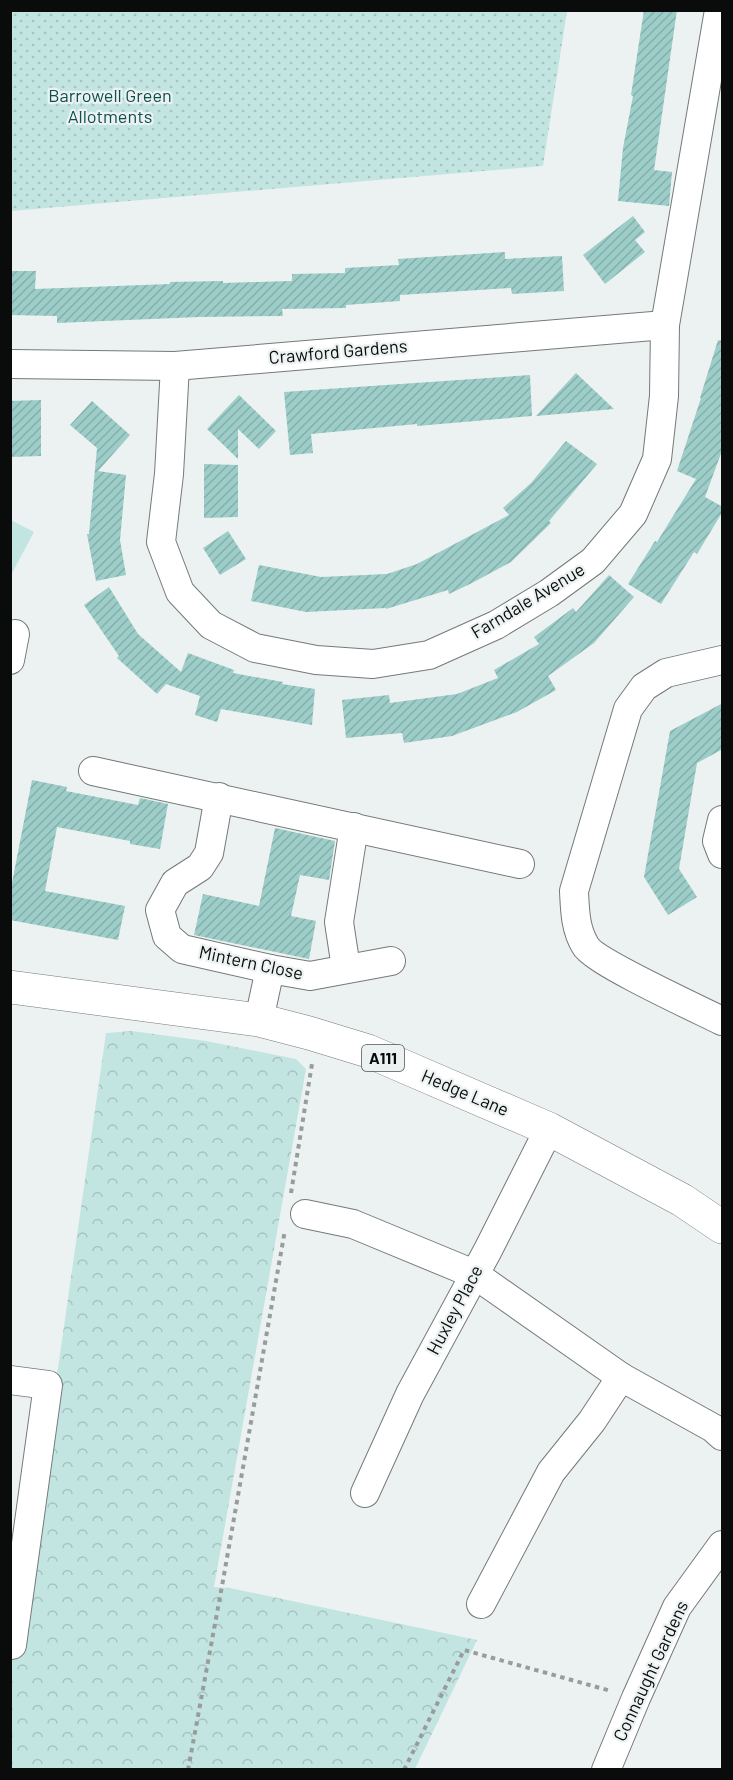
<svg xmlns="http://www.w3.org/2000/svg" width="733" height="1780" font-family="Barlow,sans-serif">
  <defs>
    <pattern id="grass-dots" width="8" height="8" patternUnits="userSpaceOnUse" patternTransform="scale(1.5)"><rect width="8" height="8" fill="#c3e5e2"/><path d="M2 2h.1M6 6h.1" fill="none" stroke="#a6c3c1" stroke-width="1.8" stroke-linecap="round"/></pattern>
    <pattern id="park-crowns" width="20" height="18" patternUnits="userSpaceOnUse" patternTransform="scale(1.5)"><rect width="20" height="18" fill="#c3e5e2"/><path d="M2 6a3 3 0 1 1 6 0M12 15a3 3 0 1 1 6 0" fill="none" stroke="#a6c3c1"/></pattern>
    <pattern id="building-hatch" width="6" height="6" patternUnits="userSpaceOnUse" patternTransform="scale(1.5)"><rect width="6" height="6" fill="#9dcdc8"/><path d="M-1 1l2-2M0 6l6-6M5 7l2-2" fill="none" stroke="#86afab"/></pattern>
  </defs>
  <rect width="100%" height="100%" fill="#ecf2f1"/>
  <polygon fill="url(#grass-dots)" points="11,10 567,10 567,11 543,166 11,211"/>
  <polygon fill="url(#park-crowns)" points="132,1031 206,1041 296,1059 306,1069 214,1587 230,1588 477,1640 415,1769 11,1769 10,1649 57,1375 106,1033"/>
  <polygon fill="#c3e5e2" points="11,520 34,532 11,575"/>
  <g fill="url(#building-hatch)">
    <polygon points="644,10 677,10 654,170 672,172 669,206 618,201 623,148 633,96 631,95"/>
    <polygon points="633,216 645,232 635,240 645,252 605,284 583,255"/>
    <polygon points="505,252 505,259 562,256 564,291 512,294 511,288 400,295 400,301 346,305 346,308 282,309 283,316 199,317 57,323 57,316 10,315 10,271 36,271 35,289 170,284 170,282 223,281 223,283 256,282 292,281 292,274 345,273 345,268 399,265 398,259"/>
    <polygon points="718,340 723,341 723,448 705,497 723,507 723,511 697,554 694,552 661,604 628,584 655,541 657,542 696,479 677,471 701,398 700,398"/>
    <polygon points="576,373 614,409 536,416"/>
    <polygon points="530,375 532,416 417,426 417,424 311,434 313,453 290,455 284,392"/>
    <polygon points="239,395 276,431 259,449 238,429 238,459 207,429"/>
    <polygon points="41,400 41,456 10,457 10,401"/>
    <polygon points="92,401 130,435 98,471 126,475 120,540 126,575 96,581 87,534 89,534 97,448 70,425"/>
    <polygon points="566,441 597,464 549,521 551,523 511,562 472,583 449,594 448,590 386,609 386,608 306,612 251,601 259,565 321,577 387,574 417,564 509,515 503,508 531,483"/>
    <polygon points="204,464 238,465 238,517 204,518"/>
    <polygon points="228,531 246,559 220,575 203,548"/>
    <polygon points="609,575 634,597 594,643 548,676 556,690 517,712 452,736 404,743 402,733 346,738 342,700 389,695 390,703 457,694 498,678 494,670 539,644 534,637 573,608 576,612"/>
    <polygon points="109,587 138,634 181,672 188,653 234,670 233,673 283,682 282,684 315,689 312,725 221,709 217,722 195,715 200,696 166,684 157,694 117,658 119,656 84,605"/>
    <polygon points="723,703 723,749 697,763 679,869 697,897 668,915 644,877 670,731"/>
    <polygon points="32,780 67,787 66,791 138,805 140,798 168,804 160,849 130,844 130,841 57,827 45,891 125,906 118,940 10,920 10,893"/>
    <polygon points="275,828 335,841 329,880 300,875 291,916 316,921 309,959 194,935 203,894 259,906"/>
  </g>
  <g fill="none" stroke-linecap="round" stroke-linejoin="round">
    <g stroke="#757a79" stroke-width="30">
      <g id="minor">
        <polyline points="10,364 175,366 665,325"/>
        <polyline points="175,366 169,474 161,542 180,592 211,625 255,648 316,660 373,664 429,655 496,625 549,593 593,561 633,514 657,459 664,396 665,325 719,10"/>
        <polyline points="10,660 15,634"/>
        <path d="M722 660 666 673 644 687 628 709 574 891C575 910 575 928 585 945 593 961 700 1010 722 1021"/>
        <polyline points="93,771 520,864"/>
        <polyline points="219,797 209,853 200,867 175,883 160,910 167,936 182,949 270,969 310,976 391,961"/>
        <polyline points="722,820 717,841 722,854"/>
        <polyline points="346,968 339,922 354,827"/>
        <polyline points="259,1020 270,969"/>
        <polyline points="305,1214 353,1224 474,1274 621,1377 713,1428 722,1436"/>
        <polyline points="10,1380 48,1385 12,1645"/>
        <polyline points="365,1493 410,1394 488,1250 549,1129"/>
        <polyline points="481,1604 551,1472 592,1421 621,1377"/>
        <polyline points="606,1770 636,1698 677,1607 722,1545"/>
      </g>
    </g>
    <g stroke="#757a79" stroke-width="34">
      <polyline id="major" points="10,987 259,1020 309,1033 368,1051 549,1129 682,1200 722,1227"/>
    </g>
    <g stroke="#989d9c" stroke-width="4" stroke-dasharray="4.5 4.5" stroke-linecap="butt">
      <polyline points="291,1193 312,1064"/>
      <polyline points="188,1770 222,1586 285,1230"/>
      <polyline points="404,1770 464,1650 611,1691"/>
    </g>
    <use href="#minor" stroke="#fff" stroke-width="28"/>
    <use href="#major" stroke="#fff" stroke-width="33"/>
  </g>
  <g text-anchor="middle" stroke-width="4.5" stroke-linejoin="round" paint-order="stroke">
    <rect fill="#ecf2f1" stroke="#4e5151" stroke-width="1.5" x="362" y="1045" width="42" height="26" rx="4.5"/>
    <g font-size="16" font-weight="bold" fill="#0a0c0c">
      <text x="383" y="1064">A111</text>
    </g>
    <g font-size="18" fill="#0b504d" stroke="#ecf2f1">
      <text x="110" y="102">Barrowell Green<tspan x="110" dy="21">Allotments</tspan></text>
    </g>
    <g font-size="18" fill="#0a0c0c" stroke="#ecf2f1">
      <text transform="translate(338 352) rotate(-5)" y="6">Crawford Gardens</text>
      <text transform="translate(528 601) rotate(-31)" y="6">Farndale Avenue</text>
      <text transform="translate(251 963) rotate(12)" y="6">Mintern Close</text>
      <text transform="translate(465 1093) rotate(23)" y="6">Hedge Lane</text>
      <text transform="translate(455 1310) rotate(-62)" y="6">Huxley Place</text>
      <text transform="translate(651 1671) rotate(-65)" y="6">Connaught Gardens</text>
    </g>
  </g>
  <rect width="733" height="1780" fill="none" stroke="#0a0c0c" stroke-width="24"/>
</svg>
